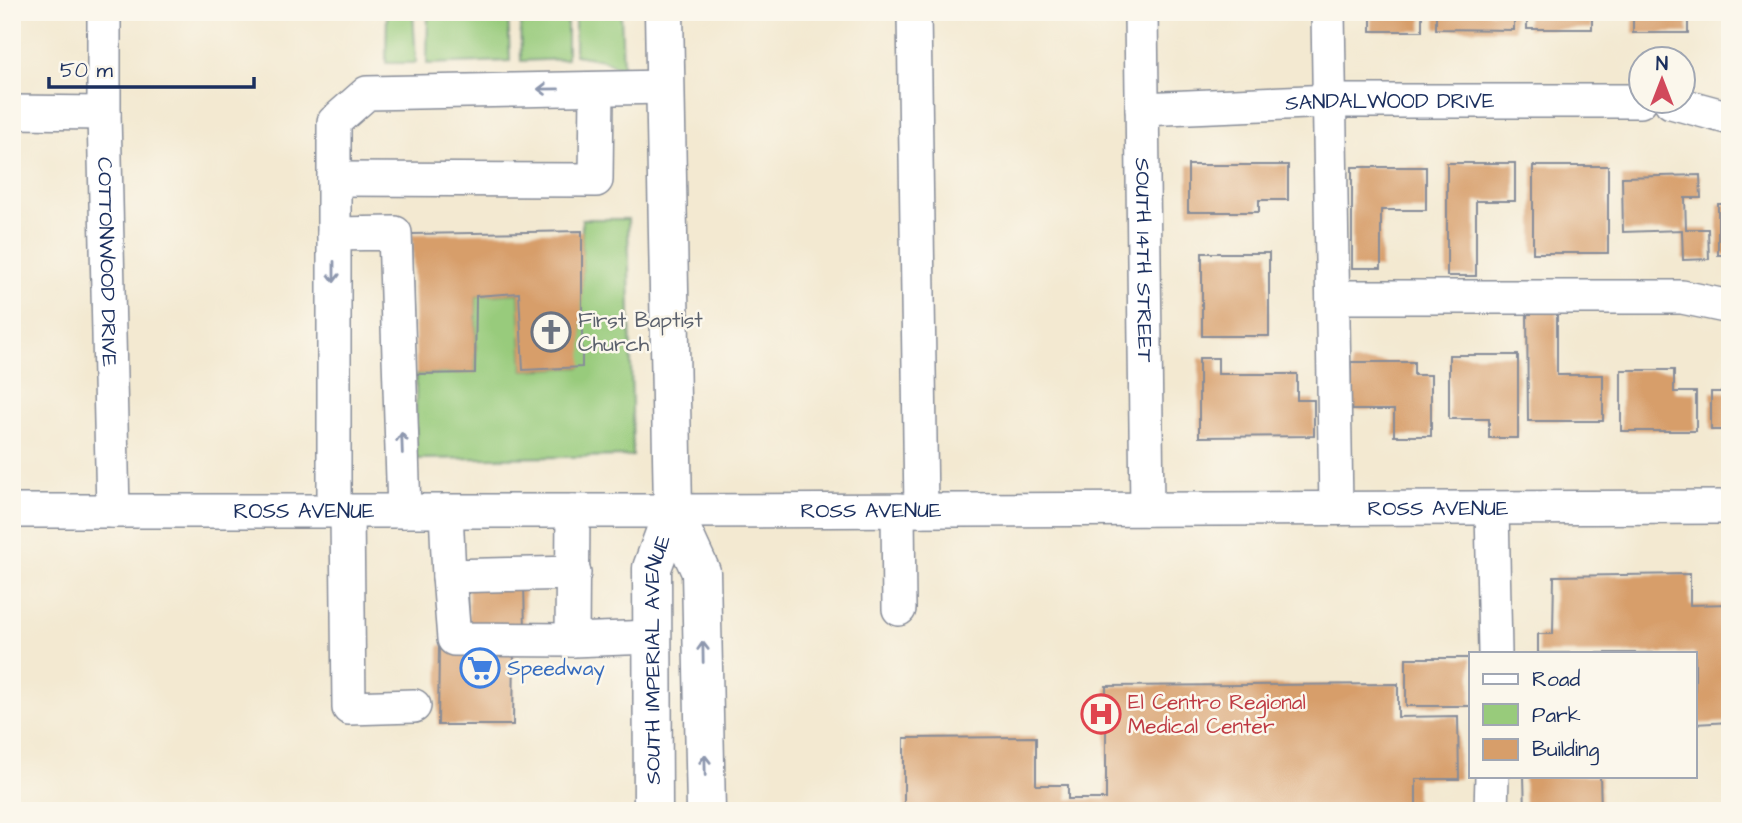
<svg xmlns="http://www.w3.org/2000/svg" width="1742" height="823" font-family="'Architects Daughter',sans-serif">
  <rect width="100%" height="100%" fill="#fbf7ec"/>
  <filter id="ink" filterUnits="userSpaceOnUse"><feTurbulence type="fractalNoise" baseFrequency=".0143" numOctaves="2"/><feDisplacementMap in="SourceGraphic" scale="14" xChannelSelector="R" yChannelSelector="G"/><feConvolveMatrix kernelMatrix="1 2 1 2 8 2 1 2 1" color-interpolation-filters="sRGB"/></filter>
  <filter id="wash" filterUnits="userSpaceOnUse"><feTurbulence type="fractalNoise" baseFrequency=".00686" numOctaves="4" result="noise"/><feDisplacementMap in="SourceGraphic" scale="28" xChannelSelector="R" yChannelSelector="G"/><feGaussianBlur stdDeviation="1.57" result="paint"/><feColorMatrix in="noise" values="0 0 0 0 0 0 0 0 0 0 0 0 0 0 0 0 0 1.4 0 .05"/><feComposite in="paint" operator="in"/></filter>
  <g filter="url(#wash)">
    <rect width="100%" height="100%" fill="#f3e9d1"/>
    <g fill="#98cb7b" stroke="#5a7d6c" stroke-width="2">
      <polygon points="387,12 413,12 416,63 386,63"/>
      <polygon points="428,12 508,12 510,61 427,64"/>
      <polygon points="520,12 567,12 567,59 521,61"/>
      <polygon points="575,12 621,12 623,70 603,60 575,55"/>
      <polygon points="582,219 628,219 633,456 416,459 416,374 475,372 476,296 519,293 523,370 581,367"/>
    </g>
    <g id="blocks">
      <g fill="#d79e6a">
        <rect x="1371" y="12" width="51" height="19"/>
        <polygon points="1436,12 1514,12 1514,30 1436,29"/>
        <polygon points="1527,12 1611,12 1611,16 1592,16 1592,29 1527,29"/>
        <rect x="1633" y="12" width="55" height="21"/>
        <polygon points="1447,163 1515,163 1515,201 1476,201 1476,276 1447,276"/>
        <polygon points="1188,165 1288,165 1288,200 1259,200 1259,212 1188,212"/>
        <rect x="1533" y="166" width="75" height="87"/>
        <polygon points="1352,167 1426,167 1426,210 1381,210 1381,268 1352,268"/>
        <polygon points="1700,175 1701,198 1685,198 1686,229 1708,229 1709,259 1683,260 1682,230 1623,232 1622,177"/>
        <rect x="1718" y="204" width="12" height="51"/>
        <polygon points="582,231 582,367 523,370 519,293 476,296 475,373 416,374 412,234"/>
        <rect x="1202" y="253" width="67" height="83"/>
        <polygon points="1557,306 1557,375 1603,375 1603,421 1528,421 1527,307"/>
        <polygon points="1449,355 1518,355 1518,438 1489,438 1489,419 1449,419"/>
        <polygon points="1199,358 1218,358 1218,374 1297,374 1297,400 1314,400 1314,436 1199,437"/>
        <polygon points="1351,362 1414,362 1414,375 1431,375 1431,436 1394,436 1394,410 1351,410"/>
        <polygon points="1621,370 1674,370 1674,392 1696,392 1696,431 1621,431"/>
        <rect x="1711" y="392" width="19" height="38"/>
        <polygon points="1690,574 1690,605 1730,604 1730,722 1695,724 1695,653 1538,653 1538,634 1553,634 1554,576"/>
        <polygon points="468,579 524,579 525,634 469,634"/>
        <polygon points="439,645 514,646 513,725 438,725"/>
        <rect x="1406" y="658" width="65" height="48"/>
        <polygon points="1398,684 1398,717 1458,716 1459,779 1416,779 1416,811 904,811 904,738 1036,737 1036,785 1068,785 1068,799 1106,799 1106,686"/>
        <polygon points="1524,776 1600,776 1601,811 1525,811"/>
      </g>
    </g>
  </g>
  <g filter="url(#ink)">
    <use href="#blocks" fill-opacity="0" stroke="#878c98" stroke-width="2"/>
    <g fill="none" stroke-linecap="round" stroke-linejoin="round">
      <g stroke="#878c98" stroke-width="36">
        <g id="minor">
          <path id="s1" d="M104 12V113L113 511"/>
          <polyline points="914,12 921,510"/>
          <path id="s2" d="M1141 12 1147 509"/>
          <polyline points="1328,12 1336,508"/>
          <polyline points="1671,102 1730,118"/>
          <path id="s3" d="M1142 109 1330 101H1640"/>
          <polyline points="12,112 104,113"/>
          <polyline points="334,179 596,180 597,89"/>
          <polyline points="334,234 395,233 404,511"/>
          <polyline points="1333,297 1682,297 1730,307"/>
          <polyline points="1492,508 1495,653"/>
          <polyline points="898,510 899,609"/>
          <path id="s4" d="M12 511H673L1730 507"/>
          <polyline points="334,511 334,122 367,93 665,87"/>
          <polyline points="347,511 349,708 414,706"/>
          <polyline points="446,511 449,576 454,639 572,640"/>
          <polyline points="573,511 572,640 652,637"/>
          <polyline points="449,576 574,573"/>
          <polyline points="1491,811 1492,776"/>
        </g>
      </g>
      <g stroke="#878c98" stroke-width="41">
        <g id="highway">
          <polyline points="673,511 701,572 706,811"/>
          <path id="s5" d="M653 811 652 568 673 511 664 12"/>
        </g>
      </g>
      <use href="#minor" stroke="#fff" stroke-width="33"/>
      <use href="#highway" stroke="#fff" stroke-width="38"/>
    </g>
    <defs><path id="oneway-shaft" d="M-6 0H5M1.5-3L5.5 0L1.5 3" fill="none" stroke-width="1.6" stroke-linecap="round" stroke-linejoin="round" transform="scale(1.75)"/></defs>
    <g stroke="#8d97ae">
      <use href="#oneway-shaft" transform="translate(548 89) rotate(179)"/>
      <use href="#oneway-shaft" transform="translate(334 272) rotate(90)"/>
      <use href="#oneway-shaft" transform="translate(402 443) rotate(-92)"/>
      <use href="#oneway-shaft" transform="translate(703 652) rotate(-91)"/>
      <use href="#oneway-shaft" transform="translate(705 765) rotate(-91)"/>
    </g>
  </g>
  <defs>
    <g id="church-ring" transform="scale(2.0125)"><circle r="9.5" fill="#fbf7ec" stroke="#6b7280" stroke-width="1.5"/><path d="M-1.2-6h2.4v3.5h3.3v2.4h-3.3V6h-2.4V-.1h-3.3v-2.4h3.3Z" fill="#6b7280"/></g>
    <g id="supermarket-ring" transform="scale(2.0125)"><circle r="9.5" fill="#fbf7ec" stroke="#3f7fe0" stroke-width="1.5"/><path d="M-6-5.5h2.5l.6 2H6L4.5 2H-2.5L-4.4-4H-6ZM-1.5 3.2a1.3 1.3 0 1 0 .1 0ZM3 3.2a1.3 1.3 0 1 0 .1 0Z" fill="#3f7fe0"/></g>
    <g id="hospital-ring" transform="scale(2.0125)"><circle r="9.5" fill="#fbf7ec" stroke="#e0444e" stroke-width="1.5"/><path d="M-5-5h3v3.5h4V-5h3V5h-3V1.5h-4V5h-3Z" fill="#e0444e"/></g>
  </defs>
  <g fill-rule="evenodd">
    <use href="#church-ring" x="551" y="332"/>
    <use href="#supermarket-ring" x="480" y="668"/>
    <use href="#hospital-ring" x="1101" y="714"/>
  </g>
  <g text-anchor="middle" stroke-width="5" stroke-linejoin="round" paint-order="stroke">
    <g font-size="21" fill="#1b2f5e" stroke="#fbf7ec">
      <text dy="7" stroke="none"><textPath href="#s3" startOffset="248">SANDALWOOD DRIVE</textPath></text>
      <text dy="7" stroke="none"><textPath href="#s2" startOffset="248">SOUTH 14TH STREET</textPath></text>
      <text dy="7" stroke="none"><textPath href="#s1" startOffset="250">COTTONWOOD DRIVE</textPath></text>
      <text dy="7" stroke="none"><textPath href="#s4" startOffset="1426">ROSS AVENUE</textPath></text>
      <text dy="7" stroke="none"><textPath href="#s4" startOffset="859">ROSS AVENUE</textPath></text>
      <text dy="7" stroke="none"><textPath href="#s4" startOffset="292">ROSS AVENUE</textPath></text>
      <text dy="7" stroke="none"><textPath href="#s5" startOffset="152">SOUTH IMPERIAL AVENUE</textPath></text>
    </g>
    <g font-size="21" fill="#5b616d" stroke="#fbf7ec" text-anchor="start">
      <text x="578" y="327">First Baptist<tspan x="578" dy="24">Church</tspan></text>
    </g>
    <g font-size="21" fill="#366cbe" stroke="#fbf7ec" text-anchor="start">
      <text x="507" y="675">Speedway</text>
    </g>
    <g font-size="21" fill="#be3a42" stroke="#fbf7ec" text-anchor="start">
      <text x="1128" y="709">El Centro Regional<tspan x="1128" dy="24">Medical Center</tspan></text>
    </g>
  </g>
  <rect width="1742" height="823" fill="none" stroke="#fbf7ec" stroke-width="42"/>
  <rect x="1469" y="652" width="228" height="126" fill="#fbf7ec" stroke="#a1a7b3" stroke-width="2"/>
  <rect x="1483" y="674" width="35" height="10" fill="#ffffff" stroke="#a1a7b3" stroke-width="2"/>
  <text x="1532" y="686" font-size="21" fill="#1b2f5e">Road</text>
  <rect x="1483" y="704" width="35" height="21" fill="#98cb7b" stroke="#a1a7b3" stroke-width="2"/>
  <text x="1532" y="722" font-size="21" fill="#1b2f5e">Park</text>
  <rect x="1483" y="739" width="35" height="21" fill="#d79e6a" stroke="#a1a7b3" stroke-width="2"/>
  <text x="1532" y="756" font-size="21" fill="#1b2f5e">Building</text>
  <g transform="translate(1662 80)"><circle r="33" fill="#fbf7ec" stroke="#a1a7b3" stroke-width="2"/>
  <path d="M0-5L12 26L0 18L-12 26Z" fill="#d1495b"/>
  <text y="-10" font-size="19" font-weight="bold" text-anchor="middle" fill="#1b2f5e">N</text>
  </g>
  <path d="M49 77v10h205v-10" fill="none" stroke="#1b2f5e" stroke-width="3.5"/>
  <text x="60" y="77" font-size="21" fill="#1b2f5e" stroke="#fbf7ec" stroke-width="5" paint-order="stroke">50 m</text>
</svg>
